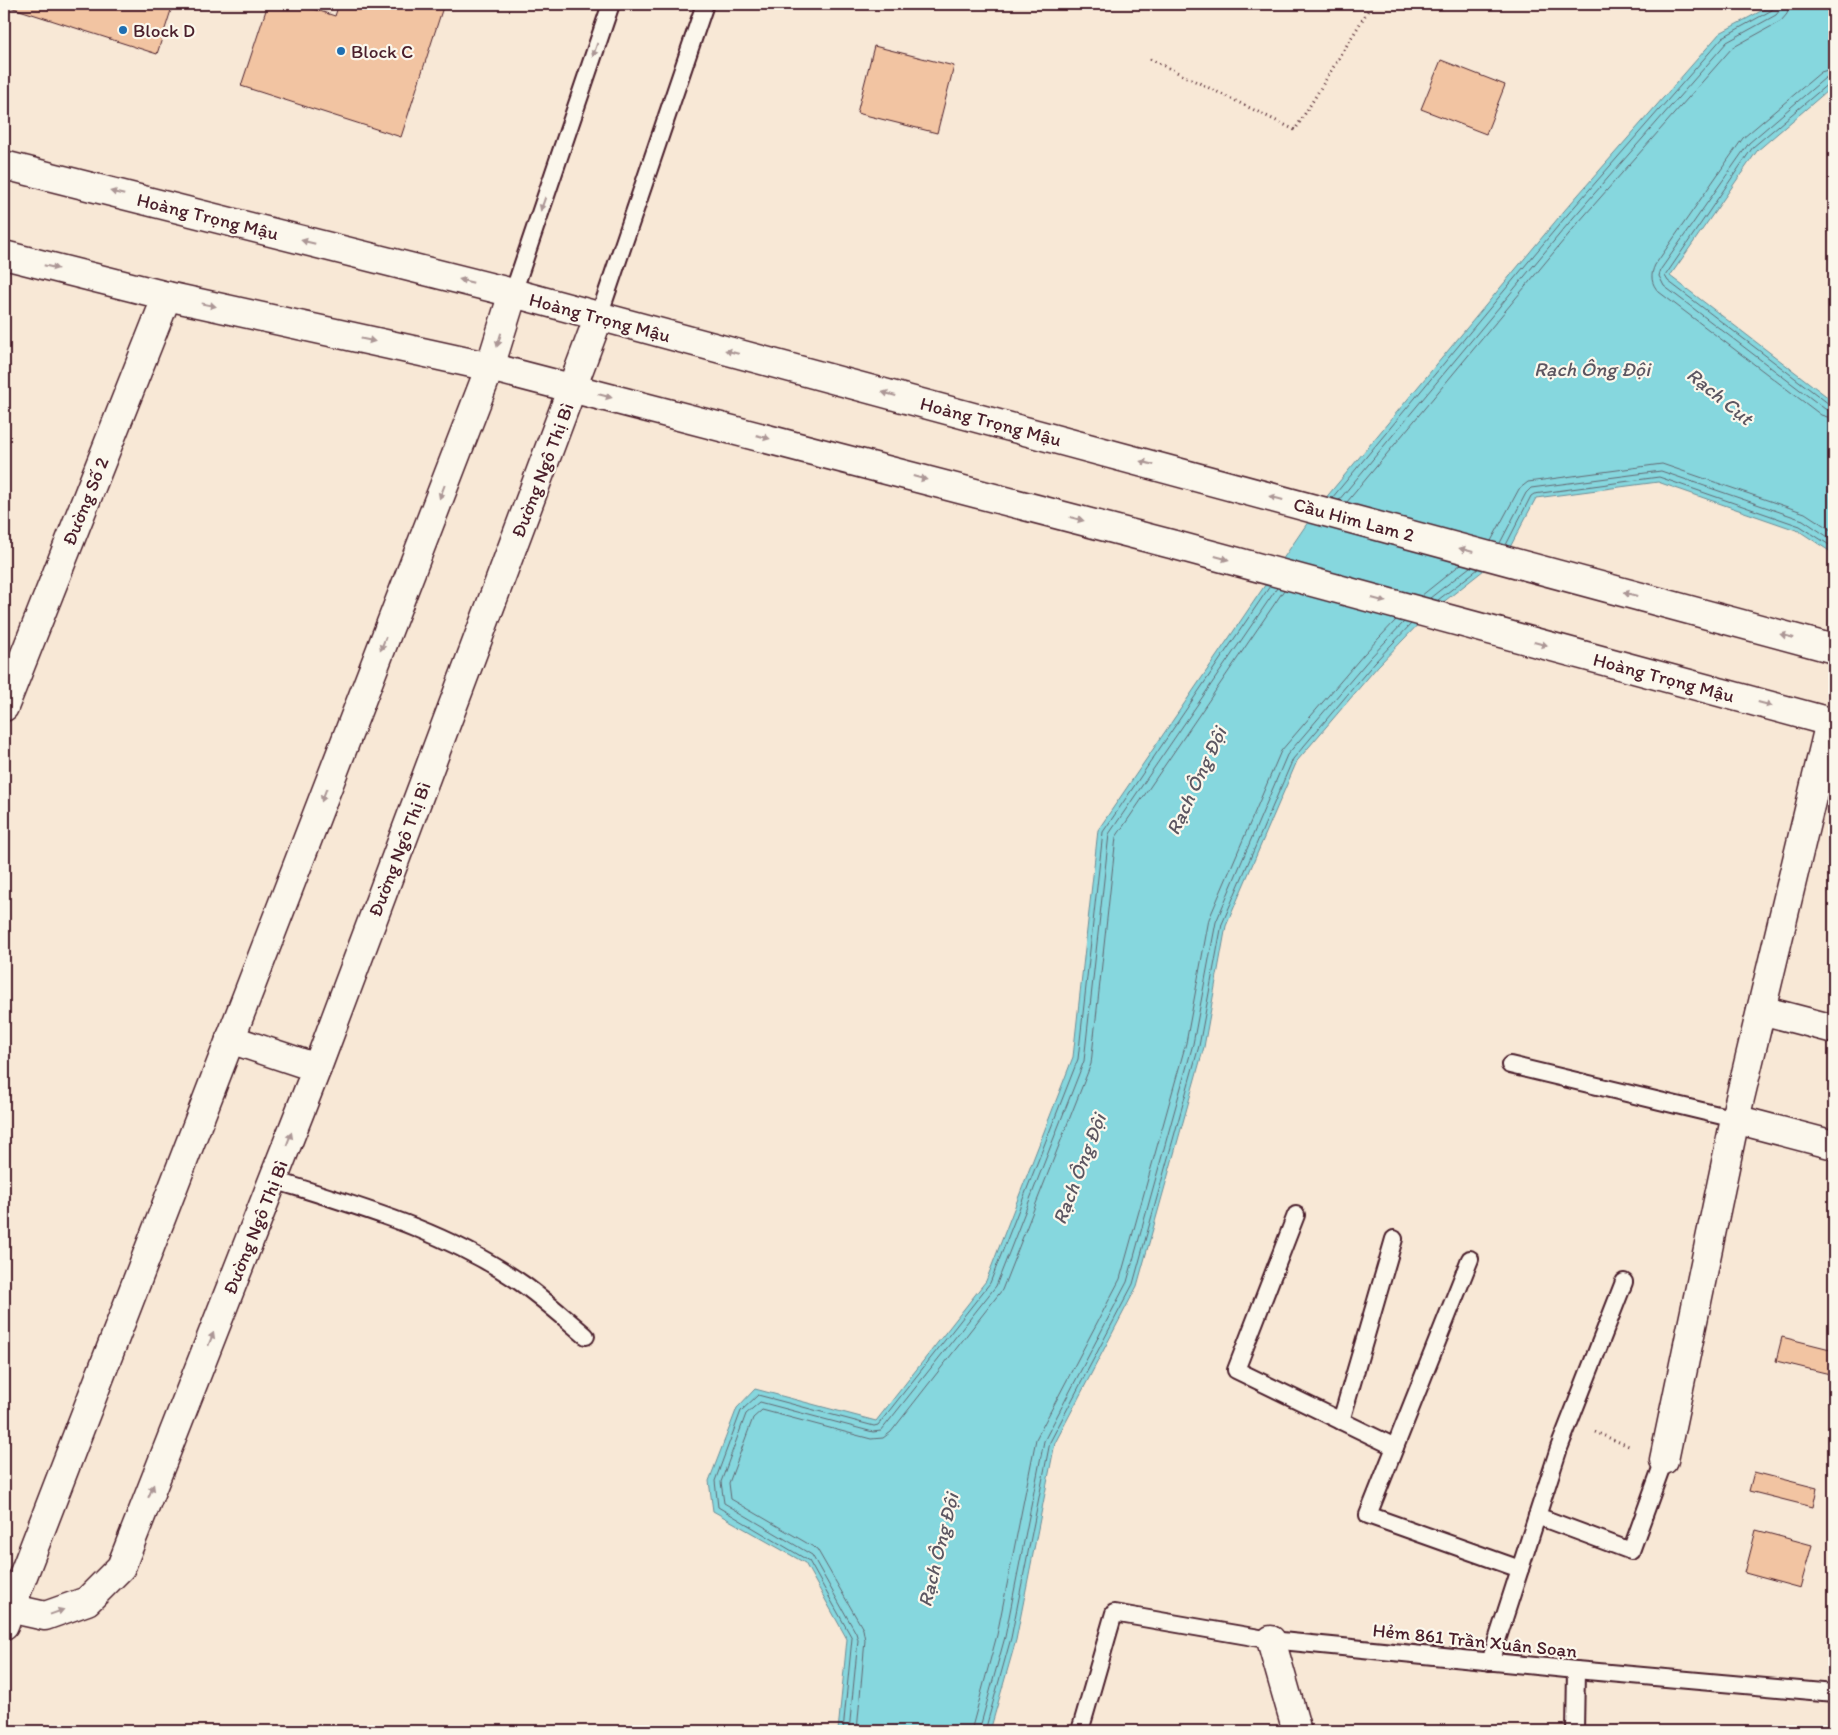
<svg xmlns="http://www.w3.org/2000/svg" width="1838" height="1735" font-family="Itim,sans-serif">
  <rect width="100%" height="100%" fill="#f8e8d6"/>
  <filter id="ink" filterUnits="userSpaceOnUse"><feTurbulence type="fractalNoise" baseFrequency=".02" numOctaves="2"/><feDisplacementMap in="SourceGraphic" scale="10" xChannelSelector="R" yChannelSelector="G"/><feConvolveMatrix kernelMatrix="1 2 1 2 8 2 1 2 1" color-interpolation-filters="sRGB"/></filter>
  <g filter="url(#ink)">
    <polygon fill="#86d7de" stroke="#6e8d96" points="1774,4 1834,4 1834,85 1757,151 1670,276 1834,402 1834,554 1799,531 1658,482 1536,498 1508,551 1427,615 1378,666 1297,761 1226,926 1204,1047 1137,1286 1055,1443 1016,1640 990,1731 838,1731 847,1639 805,1563 713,1511 709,1481 737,1408 755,1389 876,1421 986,1281 1073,1057 1098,830 1319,506 1564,211 1720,33"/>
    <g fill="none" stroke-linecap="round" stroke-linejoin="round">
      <g stroke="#626973" stroke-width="1">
        <path d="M1834 68 1821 72 1743 138 1655 265C1650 275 1651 284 1659 292L1821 415 1834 419"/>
        <polyline points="1834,76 1825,78 1749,143 1661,269 1659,276 1664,286 1825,409 1834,412"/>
        <polyline points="1834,82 1829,83 1753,147 1665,276 1668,281 1829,404 1834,405"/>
        <polyline points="1332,498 1568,214 1723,37 1772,10 1775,4"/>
        <polyline points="1339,500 1573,218 1727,42 1776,15 1780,10 1781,4"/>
        <polyline points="1347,502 1578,223 1732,48 1781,21 1787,14 1789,4"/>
        <polyline points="1491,541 1519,489 1528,482 1662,464 1805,513 1834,532"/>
        <polyline points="1500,543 1526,493 1531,488 1661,471 1803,520 1834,541"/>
        <polyline points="1506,545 1531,496 1534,494 1659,477 1800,526 1834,548"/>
        <polyline points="1421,596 1461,564"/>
        <polyline points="1430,598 1470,567"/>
        <polyline points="1438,600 1478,569"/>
        <polyline points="843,1731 852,1638 809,1561 718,1507 715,1481 741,1411 758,1395 874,1426 878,1425 990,1283 1078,1059 1103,832 1270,586"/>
        <polyline points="849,1731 858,1640 856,1633 812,1555 724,1503 721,1482 746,1414 760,1402 873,1432 881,1431 996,1286 1084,1061 1109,834 1277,588"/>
        <polyline points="857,1731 865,1640 863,1629 817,1549 731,1499 729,1483 753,1418 762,1410 871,1439 883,1438 891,1432 1002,1290 1091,1064 1116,837 1284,590"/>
        <polyline points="971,1731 997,1635 1036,1439 1120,1279 1186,1043 1209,919 1281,751 1364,654 1396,620"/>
        <polyline points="979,1731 1005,1637 1044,1441 1127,1282 1193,1044 1216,922 1287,755 1370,658 1404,622"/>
        <polyline points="985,1731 1011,1638 1050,1442 1133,1284 1199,1046 1222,924 1293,759 1375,662 1411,624"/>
      </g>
    </g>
    <g fill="#f2c4a2" stroke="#4a1f2b">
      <polygon points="8,4 173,4 157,54 7,6"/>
      <polygon points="268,4 298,4 335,16 339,4 444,4 401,137 241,86"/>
      <polygon points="874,46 954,66 937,133 857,113"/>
      <polygon points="1441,60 1505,85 1486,134 1421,109"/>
      <polygon points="1782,1337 1834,1350 1834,1375 1776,1361"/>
      <polygon points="1754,1472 1817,1488 1813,1507 1749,1491"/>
      <polygon points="1756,1530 1812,1545 1800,1588 1745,1573"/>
    </g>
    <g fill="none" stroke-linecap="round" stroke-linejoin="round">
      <g stroke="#4a1f2b" stroke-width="20">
        <g id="service">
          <polyline points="513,293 611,4"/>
          <polyline points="599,316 705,4"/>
          <polyline points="1510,1065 1735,1119"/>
          <path d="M274 1180C360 1207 450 1232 524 1285 546 1301 566 1319 586 1336"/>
          <polyline points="1296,1215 1236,1370 1395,1447"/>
          <polyline points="1470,1259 1368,1515 1520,1569"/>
          <polyline points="1341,1421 1394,1239"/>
          <polyline points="1537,1516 1631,1551 1664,1460"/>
          <polyline points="1490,1662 1559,1448 1624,1282"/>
          <polyline points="1080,1731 1114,1613 1271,1640 1576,1670 1834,1693"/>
          <polyline points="1575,1731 1576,1670"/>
        </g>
      </g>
      <g stroke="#4a1f2b" stroke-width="31">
        <g id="minor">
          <polyline points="4,707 167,296"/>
          <polyline points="1761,1010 1834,1029"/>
          <polyline points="1735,1119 1834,1145"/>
          <polyline points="1664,1460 1735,1119 1830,722"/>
          <polyline points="1271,1640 1297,1731"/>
        </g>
      </g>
      <g stroke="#4a1f2b" stroke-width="31">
        <g id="tertiary">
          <polyline points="230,1039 317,1068"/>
          <polyline points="9,1608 45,1616 87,1601 121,1567 317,1068 599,316"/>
          <polyline points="4,1625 490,367 513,293"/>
        </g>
      </g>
      <g stroke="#4a1f2b" stroke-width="31">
        <g id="secondary">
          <polyline points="4,165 513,293 1834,649"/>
          <polyline points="4,255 167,296 490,367 1175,545 1834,723"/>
        </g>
      </g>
      <g stroke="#4a1f2b" stroke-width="3" stroke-dasharray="1 4" stroke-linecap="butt">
        <polyline points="1150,59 1295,130 1372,4"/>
        <polyline points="1595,1432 1631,1447"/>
      </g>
      <use href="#service" stroke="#fbf7ec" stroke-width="16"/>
      <use href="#minor" stroke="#fbf7ec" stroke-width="28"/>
      <use href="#tertiary" stroke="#fbf7ec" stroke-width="28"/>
      <use href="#secondary" stroke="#fbf7ec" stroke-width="28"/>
    </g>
    <defs><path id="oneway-solid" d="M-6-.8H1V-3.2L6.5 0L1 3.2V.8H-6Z" transform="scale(1.25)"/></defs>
    <g fill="#ab9695">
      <use href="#oneway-solid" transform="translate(595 50) rotate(109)"/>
      <use href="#oneway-solid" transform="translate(117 193) rotate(-166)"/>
      <use href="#oneway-solid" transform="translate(543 204) rotate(109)"/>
      <use href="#oneway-solid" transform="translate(308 242) rotate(-166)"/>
      <use href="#oneway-solid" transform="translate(51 267) rotate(14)"/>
      <use href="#oneway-solid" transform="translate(466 281) rotate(-166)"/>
      <use href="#oneway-solid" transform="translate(209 305) rotate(12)"/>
      <use href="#oneway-solid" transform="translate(368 340) rotate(12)"/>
      <use href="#oneway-solid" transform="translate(499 340) rotate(107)"/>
      <use href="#oneway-solid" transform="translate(732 352) rotate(-165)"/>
      <use href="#oneway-solid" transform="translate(889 394) rotate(-165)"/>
      <use href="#oneway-solid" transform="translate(605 396) rotate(15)"/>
      <use href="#oneway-solid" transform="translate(763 437) rotate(15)"/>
      <use href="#oneway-solid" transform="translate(1147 463) rotate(-165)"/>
      <use href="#oneway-solid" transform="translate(920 478) rotate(15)"/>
      <use href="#oneway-solid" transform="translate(442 492) rotate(111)"/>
      <use href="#oneway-solid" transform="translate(1276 498) rotate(-165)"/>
      <use href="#oneway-solid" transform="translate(1077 519) rotate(15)"/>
      <use href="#oneway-solid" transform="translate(1466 550) rotate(-165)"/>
      <use href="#oneway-solid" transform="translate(1222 558) rotate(15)"/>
      <use href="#oneway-solid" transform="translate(1630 594) rotate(-165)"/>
      <use href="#oneway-solid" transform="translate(1379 600) rotate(15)"/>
      <use href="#oneway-solid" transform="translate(1787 636) rotate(-165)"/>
      <use href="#oneway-solid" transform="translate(383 644) rotate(111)"/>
      <use href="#oneway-solid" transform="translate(1541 644) rotate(15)"/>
      <use href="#oneway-solid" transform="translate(1765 704) rotate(15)"/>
      <use href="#oneway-solid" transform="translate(324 795) rotate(111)"/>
      <use href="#oneway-solid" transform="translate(289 1139) rotate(-69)"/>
      <use href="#oneway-solid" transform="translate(211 1339) rotate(-68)"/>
      <use href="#oneway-solid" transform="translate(151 1491) rotate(-68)"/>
      <use href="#oneway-solid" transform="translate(57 1612) rotate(-20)"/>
    </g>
  </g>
  <g fill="#1f6fb2" stroke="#fbf7ec" stroke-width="2">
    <circle cx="123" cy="30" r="5"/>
    <circle cx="341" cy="51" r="5"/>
  </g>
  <g text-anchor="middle" stroke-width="4.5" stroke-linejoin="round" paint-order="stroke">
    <g font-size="19" fill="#4a1f2b" stroke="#fbf7ec" text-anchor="start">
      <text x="133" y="37">Block D</text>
      <text x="351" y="58">Block C</text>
    </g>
    <g font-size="19" fill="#4a1f2b" stroke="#fbf7ec">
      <text transform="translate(208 216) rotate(14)" y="7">Hoàng Trọng Mậu</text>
      <text transform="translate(600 317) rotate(15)" y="7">Hoàng Trọng Mậu</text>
      <text transform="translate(991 421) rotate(15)" y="7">Hoàng Trọng Mậu</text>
      <text transform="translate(542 470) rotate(-69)" y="7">Đường Ngô Thị Bì</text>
      <text transform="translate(85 501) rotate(-68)" y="7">Đường Số 2</text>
      <text transform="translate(1354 519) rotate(15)" y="7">Cầu Him Lam 2</text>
      <text transform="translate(1664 677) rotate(15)" y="7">Hoàng Trọng Mậu</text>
      <text transform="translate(399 849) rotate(-69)" y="7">Đường Ngô Thị Bì</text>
      <text transform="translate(255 1227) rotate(-68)" y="7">Đường Ngô Thị Bì</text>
      <text transform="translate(1475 1640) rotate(6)" y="7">Hẻm 861 Trần Xuân Soạn</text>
    </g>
    <g font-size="20" font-style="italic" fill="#5c5661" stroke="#fbf7ec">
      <text x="1592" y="376">Rạch Ông Đội</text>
      <text transform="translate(1720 396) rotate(39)" y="7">Rạch Cụt</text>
      <text transform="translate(1196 781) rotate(-65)" y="7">Rạch Ông Đội</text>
      <text transform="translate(1079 1169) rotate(-69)" y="7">Rạch Ông Đội</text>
      <text transform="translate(938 1550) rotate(-76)" y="7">Rạch Ông Đội</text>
    </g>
  </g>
  <rect width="1838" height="1735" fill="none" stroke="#fbf7ec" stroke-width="20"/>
  <rect x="10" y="10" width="1818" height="1715" fill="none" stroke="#4a1f2b" stroke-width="2" filter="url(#ink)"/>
</svg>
